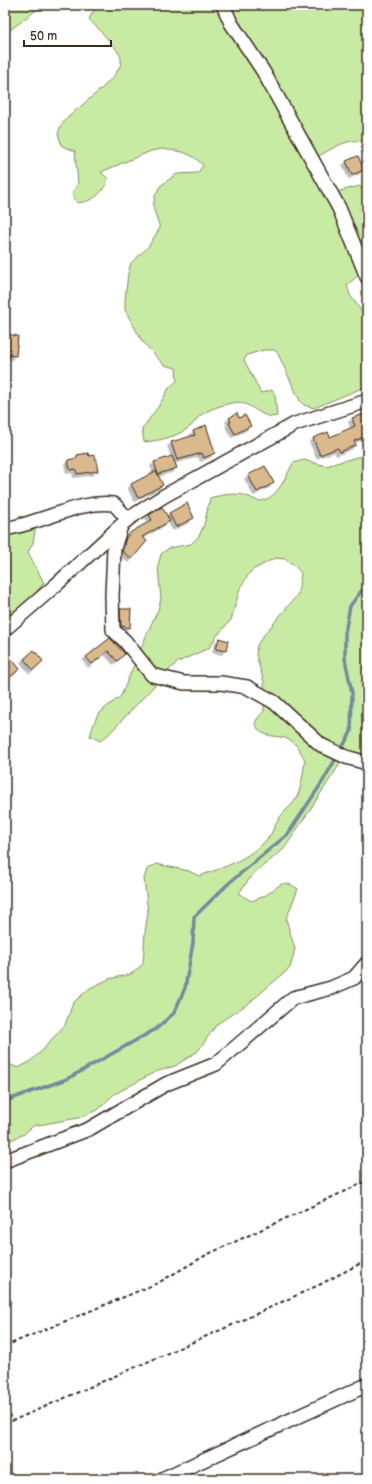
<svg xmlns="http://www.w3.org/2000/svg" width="372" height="1484" font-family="'Balsamiq Sans',sans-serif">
  <defs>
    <filter id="shadow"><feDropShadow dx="-3.5" dy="3.5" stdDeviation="0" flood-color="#0004"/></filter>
  </defs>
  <rect width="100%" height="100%" fill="#fff"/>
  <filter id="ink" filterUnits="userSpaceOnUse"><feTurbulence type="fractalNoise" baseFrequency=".025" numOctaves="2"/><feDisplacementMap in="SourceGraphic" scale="8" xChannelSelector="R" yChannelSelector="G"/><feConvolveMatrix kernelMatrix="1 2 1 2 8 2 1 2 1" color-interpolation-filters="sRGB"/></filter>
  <g filter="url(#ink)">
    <g fill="#c8eba4" stroke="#828a61">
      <polygon points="5,5 43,5 5,34"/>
      <path d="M97 5H367V143C351 135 330 150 317 157L336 192 360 186 367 198V227L364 230 365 252 361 263 360 274 347 285 350 295 364 315H367V386L314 408 304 405 300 401 278 354 275 350H264L247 355 244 360 261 393 272 390 275 395 277 416C261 421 249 398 232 403 222 405 209 409 201 415 197 418 195 422 192 425 180 436 160 441 144 442L142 429 158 407 169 388 177 381 176 368 164 365 142 341 125 310V300L128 273 131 263 148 247 160 228 153 207 155 196 160 186 177 174 198 173 203 165 194 157 183 152 162 149 151 151 101 172 108 179C102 195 94 201 77 203L72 193 78 184 75 151 62 146 58 134C59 131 60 126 63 123 74 108 125 77 121 58 119 49 96 27 89 19Z"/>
      <path d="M367 454V757L342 761 284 849 253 874 239 893 251 901C255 900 260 898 264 896 278 889 281 876 298 889L286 919 295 949 290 968 249 1003 217 1024 198 1051 175 1066 155 1072 113 1095 98 1110 78 1118 33 1126 24 1134 5 1143V1062L18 1068 28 1063 43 1050 51 1040 65 1025 73 1003 90 988 109 979 131 974 143 964 145 932 148 912 144 879 147 869 156 864 189 871 199 876C223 868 250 859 268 838 273 832 275 824 280 817 284 811 292 806 296 799 302 788 303 772 305 760 302 754 298 747 293 742 284 735 272 738 263 733 259 732 257 727 255 724L257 719 264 711V682L256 655 257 645 263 636 298 594 301 573 294 565 285 559 275 558 251 571 240 588 231 620 216 637 209 648 178 662 170 669 108 735 100 741 90 736 93 726 97 716 104 709 121 696 149 629 158 610 161 599 158 566 161 554 169 548 191 544 199 536 204 525 210 498C220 495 234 493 244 495 249 496 254 500 259 501 276 501 287 475 293 463L304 460 326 466Z"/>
      <path d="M19 516 29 518 36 525 33 543 28 552 44 583 28 602 5 619V537C12 532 12 522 19 516Z"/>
    </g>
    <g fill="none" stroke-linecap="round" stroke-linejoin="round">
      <polyline stroke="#728b9e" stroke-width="3.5" points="5,1101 67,1079 156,1029 174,1013 185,988 193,943 194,917 229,883 288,834 323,781 351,732 352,693 345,659 345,633 350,606 362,590 367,587"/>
    </g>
    <g fill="#dab98d" stroke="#3b2a1e" filter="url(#shadow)">
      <polygon points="358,156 364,170 352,175 346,161"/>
      <polygon points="5,334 18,336 16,356 5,355"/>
      <polygon points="237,413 239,418 245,415 251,426 235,434 229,423 231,422 229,418"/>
      <polygon points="364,414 367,421 367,436 354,441 356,445 340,452 338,448 320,455 313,438 328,432 330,437 355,426 352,418"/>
      <polygon points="206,425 215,453 204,458 202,453 177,460 171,442 195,435 193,431"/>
      <polygon points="88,453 89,456 95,455 98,471 77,474 76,469 70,470 68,460 77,458 77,455"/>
      <polygon points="172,456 177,468 158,474 154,462"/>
      <polygon points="265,466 274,483 257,492 248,475"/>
      <polygon points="156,471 163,485 138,498 131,484"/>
      <polygon points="187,503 194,518 176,527 169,513"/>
      <polygon points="162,507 170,521 142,537 147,541 132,559 122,551 125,545 124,544 126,538 131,532 152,520 149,515"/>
      <polygon points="120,609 131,609 130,628 121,626"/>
      <polygon points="110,638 125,654 117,661 108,651 92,664 86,657"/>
      <polygon points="219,638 228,641 226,651 216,649"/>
      <polygon points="34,650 43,661 33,670 24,659"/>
      <polygon points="5,651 20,669 5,681"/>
    </g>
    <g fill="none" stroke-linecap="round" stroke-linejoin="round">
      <g stroke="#3b2a1e" stroke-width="16">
        <g id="minor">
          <polyline points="223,5 231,23 263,71 339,208 367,277"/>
          <polyline points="121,526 114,548 112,596 113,630 125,641 152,675 184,683 221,683 247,687 274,702 321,745 346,757 367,763"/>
          <path d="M5 529C14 527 24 525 32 522 60 514 85 501 114 504L128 519"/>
          <polyline points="5,629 56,585 128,519 164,496 295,424 367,401"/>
          <polyline points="5,1161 89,1129 166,1084 216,1064 293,998 331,988 354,978 367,963"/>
          <polyline points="162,1479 367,1385"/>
        </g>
      </g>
      <g stroke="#3b2a1e" stroke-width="2" stroke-dasharray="4 3" stroke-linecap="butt">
        <polyline points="5,1346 158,1283 206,1255 367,1181"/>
        <polyline points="5,1424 232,1325 321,1284 367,1260"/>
      </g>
      <use href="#minor" stroke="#fff" stroke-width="13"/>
    </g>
  </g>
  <rect width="372" height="1484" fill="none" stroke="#fff" stroke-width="20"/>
  <rect x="10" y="10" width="352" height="1464" fill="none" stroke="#3b2a1e" stroke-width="1.5" filter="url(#ink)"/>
  <path d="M24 40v6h87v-6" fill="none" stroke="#3b2a1e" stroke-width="2"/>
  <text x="30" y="40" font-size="12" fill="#3b2a1e" stroke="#ffffff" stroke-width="3" paint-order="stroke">50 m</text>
</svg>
